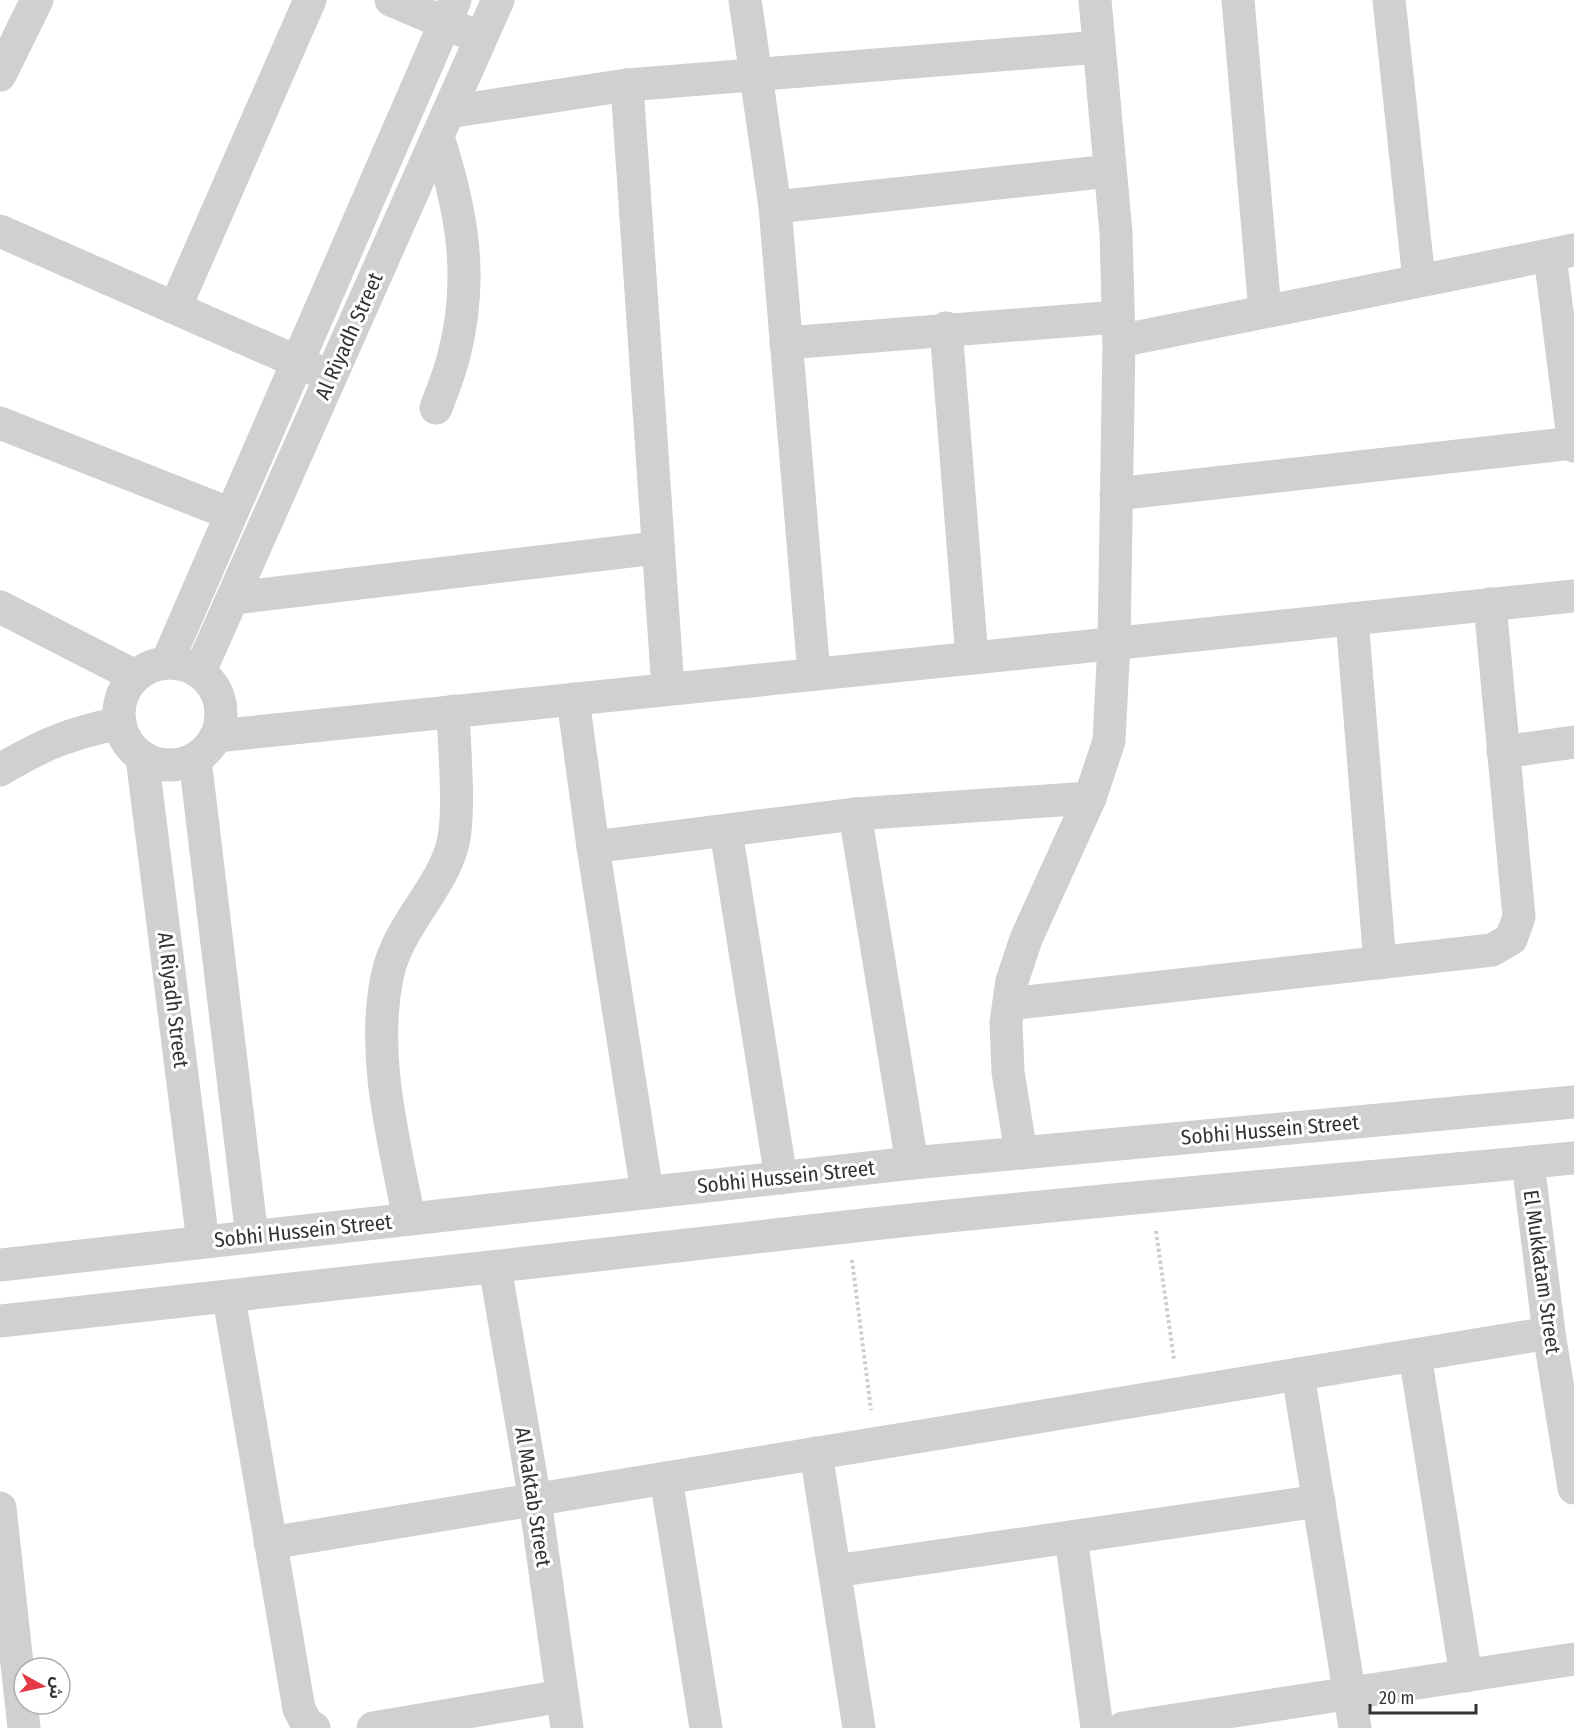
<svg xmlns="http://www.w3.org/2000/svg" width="1574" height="1728" font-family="'Fira Sans Condensed','Noto Sans Arabic',sans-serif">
  <rect width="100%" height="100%" fill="#fff"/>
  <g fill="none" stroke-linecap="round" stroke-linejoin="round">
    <g stroke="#cdcdcd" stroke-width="4" stroke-dasharray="3 3" stroke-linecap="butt">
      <polyline points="1156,1231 1174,1360"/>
      <polyline points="852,1260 871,1410"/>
    </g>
    <g stroke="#d0d0d0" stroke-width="33">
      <polyline points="391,0 466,32"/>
      <polyline points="745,0 775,207 814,674"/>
      <polyline points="1238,0 1265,311"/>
      <polyline points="1389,0 1419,280"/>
      <polyline points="0,75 37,0"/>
      <polyline points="627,85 668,689"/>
      <polyline points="448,112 627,85 1099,47"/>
      <polyline points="775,207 1110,171"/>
      <polyline points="0,231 318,371"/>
      <polyline points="1550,256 1574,446"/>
      <polyline points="175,308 310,0"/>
      <polyline points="946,328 972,658"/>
      <polyline points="1119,341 1574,250"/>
      <polyline points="786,343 1117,317"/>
      <path d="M436 408C442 391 450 373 454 355 474 278 462 211 438 137"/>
      <polyline points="0,423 231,514"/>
      <polyline points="1116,494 1574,443"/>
      <polyline points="233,598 656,548"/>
      <polyline points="0,607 135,676"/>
      <polyline points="1352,619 1380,963"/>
      <polyline points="167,662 455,0"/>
      <circle cx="170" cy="714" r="51"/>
      <polyline points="200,671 498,0"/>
      <polyline points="573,699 593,847 647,1192"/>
      <polyline points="217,736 1574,596"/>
      <polyline points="1503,752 1574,742"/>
      <polyline points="142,757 203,1242"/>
      <polyline points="195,759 252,1237"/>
      <path d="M0 770C43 744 71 733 120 723"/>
      <polyline points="855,814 912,1163"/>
      <polyline points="726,831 781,1178"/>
      <polyline points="593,847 855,814 1090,798"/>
      <polyline points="1009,1004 1492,950 1511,939 1519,917 1490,604"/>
      <polyline points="1021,1153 1008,1072 1006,1022 1012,981 1026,939 1090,798 1109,741 1114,643 1119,341 1116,233 1095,0"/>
      <polyline points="1528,1163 1549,1333 1574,1488"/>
      <path d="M409 1219C394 1140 371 1057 387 977 397 927 439 892 452 847 461 815 454 747 453 711"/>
      <polyline points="0,1265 912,1163 1574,1102"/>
      <polyline points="495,1267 535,1500 567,1728"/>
      <polyline points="229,1298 299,1709 307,1724 314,1728"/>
      <path d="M0 1321C282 1292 564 1258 846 1227 1088 1200 1331 1181 1574 1158"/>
      <polyline points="1415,1355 1466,1676"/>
      <polyline points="1298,1374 1355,1728"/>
      <polyline points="816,1453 859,1728"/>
      <polyline points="666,1478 706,1728"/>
      <polyline points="0,1508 24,1728"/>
      <polyline points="1071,1537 1097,1728"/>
      <polyline points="270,1543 1549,1333"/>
      <polyline points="835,1571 1319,1501"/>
      <polyline points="373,1728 562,1696"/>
      <polyline points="1123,1728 1574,1659"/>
    </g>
  </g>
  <g text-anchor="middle" stroke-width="6" stroke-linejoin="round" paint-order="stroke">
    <g font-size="21" fill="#333" stroke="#fff">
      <text transform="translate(349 336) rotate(-66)" y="7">Al Riyadh Street</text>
      <text transform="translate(173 1000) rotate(83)" y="7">Al Riyadh Street</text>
      <text transform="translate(1270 1130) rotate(-5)" y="7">Sobhi Hussein Street</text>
      <text transform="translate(786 1177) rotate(-6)" y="7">Sobhi Hussein Street</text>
      <text transform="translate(303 1231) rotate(-6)" y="7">Sobhi Hussein Street</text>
      <text transform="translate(1542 1272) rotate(82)" y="7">El Mukkatam Street</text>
      <text transform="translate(533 1497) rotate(81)" y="7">Al Maktab Street</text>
    </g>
  </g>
  <g transform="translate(42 1686) rotate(98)"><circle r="28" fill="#ffffff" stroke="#adadad" stroke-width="1.5"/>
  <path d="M0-4.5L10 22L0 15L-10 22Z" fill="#e63946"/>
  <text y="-9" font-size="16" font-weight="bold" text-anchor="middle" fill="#333333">ش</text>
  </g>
  <path d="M1370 1704v9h106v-9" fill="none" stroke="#333333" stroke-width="3"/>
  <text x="1379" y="1704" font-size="18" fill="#333333" stroke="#ffffff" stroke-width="4.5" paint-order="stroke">20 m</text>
</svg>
